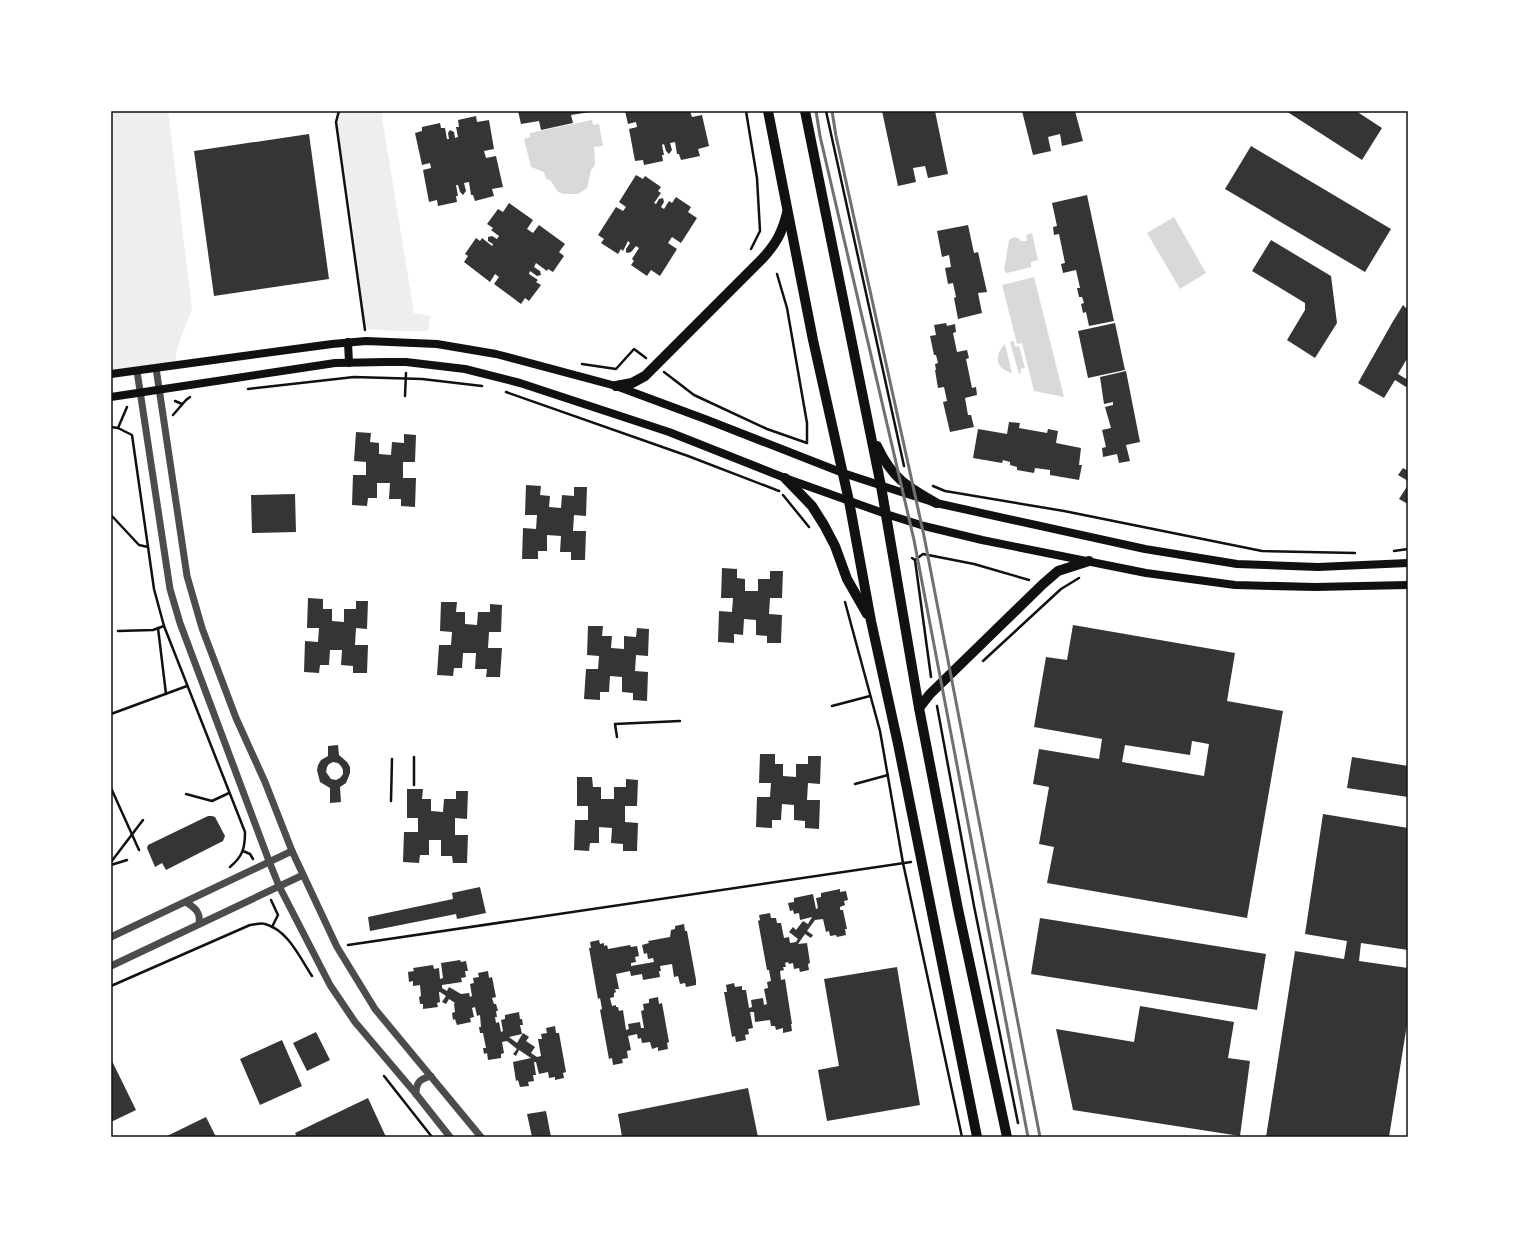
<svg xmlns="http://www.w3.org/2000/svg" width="1519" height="1248" font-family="Karla,sans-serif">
  <rect width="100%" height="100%" fill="#fff"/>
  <g fill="#eee">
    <polygon points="111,111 168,111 192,308 177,349 175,366 111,374"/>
    <polygon points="335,111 381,111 414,313 430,316 428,331 397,331 367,329 361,317 359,277 349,198"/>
  </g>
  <g fill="#d9d9d9">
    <polygon points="592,120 593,125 599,124 603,146 594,147 595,165 591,170 587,188 578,194 564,194 558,192 550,180 546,179 544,172 531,167 524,139 530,137 530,133"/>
    <polygon points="1174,217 1206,273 1180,289 1147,233"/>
    <polygon points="1032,233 1038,260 1031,262 1031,267 1007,273 1004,270 1009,240 1014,237 1018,238 1021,241 1027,241 1026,235"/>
    <polygon points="1034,277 1064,397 1034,391 1022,343 1017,344 1002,285"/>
    <polygon points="1014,341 1015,347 1019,346 1025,368 1020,369 1021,373 1019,374 1010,342"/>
    <path d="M1005 344 1012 373C996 369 993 356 1005 344Z"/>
  </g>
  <g fill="#353535" fill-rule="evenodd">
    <polygon points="518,111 590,111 590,112 571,115 573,123 541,130 539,121 521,124"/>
    <polygon points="625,111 690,111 692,117 702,115 709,146 698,149 700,156 681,160 679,154 677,154 675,142 670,143 672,150 669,154 666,151 664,144 662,145 664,155 662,155 663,161 644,165 643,160 635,161 629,129 637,127 636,122 628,124"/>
    <polygon points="882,111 935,111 948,174 928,178 925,166 913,168 916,182 898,186"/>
    <polygon points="1022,111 1075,111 1083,141 1062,146 1060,134 1048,137 1051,151 1033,155"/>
    <polygon points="1286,111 1356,111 1382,128 1362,160"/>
    <polygon points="476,116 477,122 489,120 494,149 484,151 486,158 496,156 503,187 492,189 494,196 475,201 473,195 471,195 469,182 464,183 466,191 463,195 460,192 458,185 456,185 458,196 456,196 457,202 438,206 437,200 429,202 423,170 431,168 430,163 422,165 415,133 422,131 422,127 440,123 441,128 445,128 447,139 449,139 448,133 450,130 454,132 455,138 458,137 456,127 459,127 458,120"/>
    <polygon points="309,134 329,279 214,296 194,151"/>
    <polygon points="1251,146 1391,229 1365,272 1225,189"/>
    <polygon points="636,175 643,179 645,176 661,187 658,191 661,193 654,203 656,204 659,199 663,198 664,202 661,207 664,209 669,201 672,203 676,197 691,207 688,212 697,218 681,243 672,237 668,243 677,249 660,276 651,270 647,276 631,265 634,261 632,259 639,248 636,246 631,252 627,253 626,252 626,249 630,243 628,241 623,251 621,249 618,254 601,243 604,239 598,235 616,207 623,211 626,207 619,202"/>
    <polygon points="1087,195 1114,321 1089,326 1086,312 1083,313 1081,304 1084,303 1082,297 1079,297 1077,288 1080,288 1076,270 1063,273 1061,264 1065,263 1059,234 1054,235 1053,227 1057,226 1052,203"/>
    <polygon points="509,203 533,220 527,229 533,233 539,225 565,244 559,252 564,256 553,272 548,269 547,271 536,263 534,267 540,271 541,275 537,276 530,271 529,274 538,280 536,282 541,285 529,301 525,298 521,304 494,284 499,277 495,274 490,282 464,262 468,256 465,254 476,238 480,241 482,238 492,246 493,244 488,241 488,237 492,236 497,239 499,236 491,230 493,228 487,224 498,209 503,212"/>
    <polygon points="968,225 974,253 978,252 987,292 978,293 982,313 958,319 954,298 956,297 953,283 948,284 945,268 951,267 949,255 942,257 937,231"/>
    <polygon points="1271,240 1331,276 1337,323 1315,358 1287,340 1305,310 1305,303 1252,271"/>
    <polygon points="1403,305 1406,308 1408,306 1408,357 1398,374 1408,380 1408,383 1406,387 1395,380 1384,398 1358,383 1392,323"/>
    <polygon points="946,323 947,326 955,324 956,332 953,333 957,352 967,350 969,358 966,359 972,388 976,387 977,395 965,398 968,415 971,415 974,427 950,432 943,402 947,401 944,387 938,388 935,370 936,370 935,364 938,363 936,355 934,355 930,336 936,335 934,325"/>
    <polygon points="1115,323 1125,370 1088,378 1078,331"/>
    <polygon points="1126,371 1140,442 1126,445 1130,461 1119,463 1117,454 1103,457 1102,448 1106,447 1102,430 1111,428 1105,407 1113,405 1113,402 1104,404 1100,377"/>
    <polygon points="1009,422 1020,423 1019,428 1047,433 1048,429 1058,431 1056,443 1081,448 1079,465 1082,465 1079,480 1050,475 1050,470 1035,468 1034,473 1017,470 1017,467 1010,465 1010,462 1003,460 1002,463 973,458 978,429 1007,434"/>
    <polygon points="356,432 371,433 370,442 379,443 379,454 391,455 392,442 404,443 404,434 416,435 415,462 403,462 403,478 416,478 415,507 401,506 401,499 389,499 390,483 377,483 377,498 368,498 367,506 352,505 353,475 366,475 366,462 354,461"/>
    <polygon points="1403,468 1408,471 1408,481 1398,475"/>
    <polygon points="526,485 541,486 540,495 550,496 549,507 561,508 562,495 574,496 574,487 587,487 586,516 574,515 573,531 586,531 585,560 571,560 571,552 560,552 561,536 547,535 547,551 538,551 538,559 522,559 523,528 536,529 537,515 525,515"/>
    <polygon points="1408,485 1408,504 1399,499"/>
    <polygon points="295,494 296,532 252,533 251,495"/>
    <polygon points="722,568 737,569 737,578 745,579 745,591 758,591 758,579 770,579 770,571 783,571 782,598 770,598 769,614 782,615 781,643 767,643 767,636 756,635 756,620 744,619 743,635 734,634 734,643 718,642 719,611 732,612 733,598 721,598"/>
    <polygon points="308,598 323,599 323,609 332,609 332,621 344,622 344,609 356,609 356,601 368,601 367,629 356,628 355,645 368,645 367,673 353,673 353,666 341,665 342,650 330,650 329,665 320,665 319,673 304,672 305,641 318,642 319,628 307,628"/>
    <polygon points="441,602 457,602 456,612 465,612 465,624 477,625 478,612 490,612 490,604 502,605 501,632 489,632 488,648 502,648 500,677 486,677 487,669 475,669 476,653 463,653 462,668 454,668 453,676 437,675 439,645 451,645 452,632 440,631"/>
    <path d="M1073 625 1235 653 1227 701 1283 711 1247 918 1047 883 1054 847 1039 844 1049 787 1033 784 1039 749 1099 759 1102 739 1034 727 1046 657 1067 660ZM1192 741 1209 744 1204 776 1122 762 1125 745 1190 755Z"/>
    <polygon points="588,626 603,626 602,636 612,636 611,648 624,649 624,636 636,637 637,628 649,629 648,656 636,655 635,671 648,672 647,701 633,700 633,693 622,692 622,677 610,676 609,692 600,692 600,700 584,699 586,669 598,669 599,656 587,655"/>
    <path d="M338 745 339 755 347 762 350 767V773L346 783 340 787 341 802 330 803V788L320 782 317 770 318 765 321 760 328 756V746ZM333 762 338 763 341 766 343 770V774L340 778 336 780 331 779 326 772 327 767 329 764Z"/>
    <polygon points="760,754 775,754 775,764 783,764 783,776 796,777 796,764 808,764 808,756 821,756 820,784 808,783 807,800 820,800 819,829 805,828 805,821 794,820 794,805 782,804 781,820 772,820 772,828 756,827 757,797 770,797 771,783 759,783"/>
    <polygon points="1352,757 1408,766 1408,797 1347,788"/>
    <polygon points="577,777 592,777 593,787 601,787 601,799 614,799 614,787 626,787 626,779 638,780 637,806 625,806 625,822 638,823 637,851 623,851 623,844 611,843 612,828 599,827 599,843 590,843 589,851 574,850 575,820 588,820 588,806 577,806"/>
    <polygon points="407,789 423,789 422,799 431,799 431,811 443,812 444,799 456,799 456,791 468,791 467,819 455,818 455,835 468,835 467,863 453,863 452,856 441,856 441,840 429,840 429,855 420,855 419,863 403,862 404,832 418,832 418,818 407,818"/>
    <polygon points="1323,814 1408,828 1408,950 1361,943 1359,961 1408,968 1408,1018 1389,1137 1266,1137 1295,951 1344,959 1347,941 1305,934"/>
    <polygon points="208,816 212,816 215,817 225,836 223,841 166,870 162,863 155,867 147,848 148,845"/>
    <polygon points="480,887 486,913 457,919 456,914 370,931 368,917 453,899 452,893"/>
    <polygon points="840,889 840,892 846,891 848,900 844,901 845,905 840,907 840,910 843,910 847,929 845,929 846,935 837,937 836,935 830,936 829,931 826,932 823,919 815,920 807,931 813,935 811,938 805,934 798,944 807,943 810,963 808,964 809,970 800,972 799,968 794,969 793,963 789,964 788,962 785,963 786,967 783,967 784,970 780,971 781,980 785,979 792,1024 791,1024 792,1031 783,1033 783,1028 776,1030 775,1026 771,1026 770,1020 755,1022 754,1012 750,1012 753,1028 748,1029 749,1034 745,1035 746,1040 736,1042 735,1036 732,1037 724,992 727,992 726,985 734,983 735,987 742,986 742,990 746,990 749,1008 752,1007 751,1000 763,998 764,1005 767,1004 764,989 768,988 767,982 771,981 769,970 767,970 758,921 760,920 759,915 770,913 771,918 776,918 777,923 781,923 784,938 789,937 790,943 796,942 798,939 789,932 793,927 796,930 803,921 808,924 812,917 800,920 799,913 794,914 793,910 790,911 788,903 794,902 794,898 813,894 816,909 818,908 816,898 821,897 821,893"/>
    <polygon points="1040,918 1266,954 1257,1010 1031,974"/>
    <polygon points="684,924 685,931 687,931 696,980 696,985 686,987 685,983 680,984 678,976 674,977 672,964 660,966 661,971 659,971 660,977 643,980 642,974 631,976 630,971 616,974 619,989 615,989 616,992 614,993 614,997 610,998 612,1006 616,1005 616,1007 618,1007 619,1011 623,1010 626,1030 629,1029 628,1024 640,1022 641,1028 644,1028 641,1011 644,1010 643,1004 649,1003 649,999 658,997 659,1004 662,1003 669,1042 667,1043 668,1049 658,1051 658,1047 652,1049 650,1042 642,1043 641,1038 638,1039 637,1034 628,1036 631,1050 627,1051 628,1058 622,1059 623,1063 613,1065 612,1058 609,1059 600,1010 602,1009 600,998 598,999 589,948 591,948 590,942 599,940 600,944 604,943 604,946 607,945 608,949 630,945 631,947 637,946 639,956 635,957 636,962 631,963 631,966 654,962 653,958 648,959 647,953 644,954 642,945 649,943 648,941 670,937 671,930 675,929 675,926"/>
    <polygon points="460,960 461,962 466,961 468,971 465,971 466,977 461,978 462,982 442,985 442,988 447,991 449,987 461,994 469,993 470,997 472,996 470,984 474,983 473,978 479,977 478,973 488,971 489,978 492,977 496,997 492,998 494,1004 496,1004 498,1011 496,1011 497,1017 495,1017 496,1023 499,1022 501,1032 503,1031 501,1020 505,1019 505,1015 519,1012 520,1019 522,1019 523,1025 520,1025 522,1034 509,1037 517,1043 523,1033 529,1037 526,1041 535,1047 531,1053 537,1057 541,1056 538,1039 542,1039 541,1034 547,1033 546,1028 555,1026 556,1033 559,1033 566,1072 563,1073 564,1078 555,1080 555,1077 549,1078 548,1072 539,1074 536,1062 534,1062 536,1075 533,1075 534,1081 528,1082 529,1086 520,1087 518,1080 516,1081 513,1062 531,1058 519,1050 516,1056 513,1054 517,1049 507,1041 502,1042 504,1053 501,1054 501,1058 488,1060 487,1053 484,1054 483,1048 486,1048 483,1033 480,1033 479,1027 481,1027 480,1015 477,1016 475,1007 472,1008 474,1017 470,1018 471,1022 457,1025 455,1019 453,1020 452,1013 455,1012 454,1004 455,1003 449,999 446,1004 442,1002 446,996 440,992 439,992 440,1002 437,1003 438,1007 423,1009 423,1004 420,1004 419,997 421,996 420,985 413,986 413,981 409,982 408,972 414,971 413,968 433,965 434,969 439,968 440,979 443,978 441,963"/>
    <polygon points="897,967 920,1105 827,1121 818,1070 839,1066 824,979"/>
    <polygon points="1140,1006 1234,1022 1228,1058 1250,1061 1240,1136 1073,1110 1056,1029 1134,1042"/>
    <polygon points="316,1032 330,1060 307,1071 293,1043"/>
    <polygon points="282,1040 302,1086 260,1105 240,1059"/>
    <polygon points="111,1059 136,1110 111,1122"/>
    <polygon points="748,1088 758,1137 622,1137 618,1114"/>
    <polygon points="368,1098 386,1137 297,1137 295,1133"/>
    <polygon points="546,1111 551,1137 532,1137 527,1114"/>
    <polygon points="206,1117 216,1137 165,1137"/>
  </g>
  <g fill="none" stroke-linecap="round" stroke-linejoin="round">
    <g stroke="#111" stroke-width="2.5">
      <polyline points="339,111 336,122 365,330"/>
      <polyline points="746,111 757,178 760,231 751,249"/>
      <polyline points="826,111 904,466"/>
      <polyline points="582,364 616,369 634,349 646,358"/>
      <polyline points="664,372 694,395 767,429 807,443 807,423 787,308 777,274"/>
      <polyline points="248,389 354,377 422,379 482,386"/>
      <polyline points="506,392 688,456 779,491"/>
      <polyline points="405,396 406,373"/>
      <polyline points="175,401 182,404"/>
      <polyline points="173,415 186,400 190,397"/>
      <path d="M111 427 118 428 132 435 154 589 164 626 245 832C245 848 243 856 230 867"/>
      <polyline points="118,428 127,407"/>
      <polyline points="933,486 945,491 1064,511 1262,551 1355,553"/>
      <polyline points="783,495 809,527"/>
      <polyline points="111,515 139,545 148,547"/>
      <polyline points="1394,551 1408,549"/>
      <polyline points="912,558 915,560 931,677"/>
      <polyline points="915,560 923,554 974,564 1029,580"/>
      <polyline points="845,602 880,731 903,863 962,1137"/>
      <polyline points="158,628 166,694"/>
      <polyline points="118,631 153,630 164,626"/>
      <polyline points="983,661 1061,589 1079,578"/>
      <polyline points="832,706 870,696"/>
      <polyline points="937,706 974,906 1018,1123"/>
      <polyline points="111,714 187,686"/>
      <polyline points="617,737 615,724 680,721"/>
      <polyline points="414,757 414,785"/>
      <polyline points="855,784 888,775"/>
      <polyline points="111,788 139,850"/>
      <polyline points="186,794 212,801 229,793"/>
      <polyline points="391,801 392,759"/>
      <polyline points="243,851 250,854 253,859"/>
      <polyline points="111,862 143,820"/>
      <polyline points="111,865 127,860"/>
      <polyline points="271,900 278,915 272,927"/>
      <polyline points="348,945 911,862"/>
      <path d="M111 986 250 925C254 925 261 922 265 924 288 930 300 958 312 976"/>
      <polyline points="384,1076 432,1137"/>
    </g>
    <g stroke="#4c4c4c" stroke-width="7">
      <polyline points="156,368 187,576 202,628 236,718 265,782 292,851 337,947 375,1009 481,1137"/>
      <polyline points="137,371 170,589 180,623 269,861 279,886 330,985 355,1022 416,1094 450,1137"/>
      <path d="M186 902C195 908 201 912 199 924"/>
      <polyline points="111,937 292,851"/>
      <polyline points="111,966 303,875"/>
      <path d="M416 1094C416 1082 420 1079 431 1076"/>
    </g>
    <g stroke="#111" stroke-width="8">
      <polyline points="348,342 349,363"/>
      <polyline points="111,374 332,344 366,341 437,344 496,354 616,386 705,419 843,473 898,491 936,503 1145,549 1237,564 1318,567 1408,563"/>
      <polyline points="111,397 335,363 385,362 406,362 465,369 520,383 669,432 785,478 886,514 924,526 982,540 1146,573 1235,585 1315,587 1408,585"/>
    </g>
    <g stroke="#111" stroke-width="10">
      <polyline points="768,111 813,340 849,501 871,621 898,744 977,1137"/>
      <polyline points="805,111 881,486 919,708 958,909 1007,1137"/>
      <path d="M616 386 632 383 645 376 762 259C776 244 782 233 787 213"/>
      <path d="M877 446C892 478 906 486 936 503"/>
      <polyline points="785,478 812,506 824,525 835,546 847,579 867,614"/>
      <polyline points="919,708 930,694 1043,584 1058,571 1089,561"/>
    </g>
    <g stroke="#707070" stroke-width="3">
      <polyline points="816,111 820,136 914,540 1028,1137"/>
      <polyline points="832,111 836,136 924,536 1040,1137"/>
    </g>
  </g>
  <rect width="1519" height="1248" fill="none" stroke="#ffffff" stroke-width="224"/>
  <rect x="112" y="112" width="1295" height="1024" fill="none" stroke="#111" stroke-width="1.5"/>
</svg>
